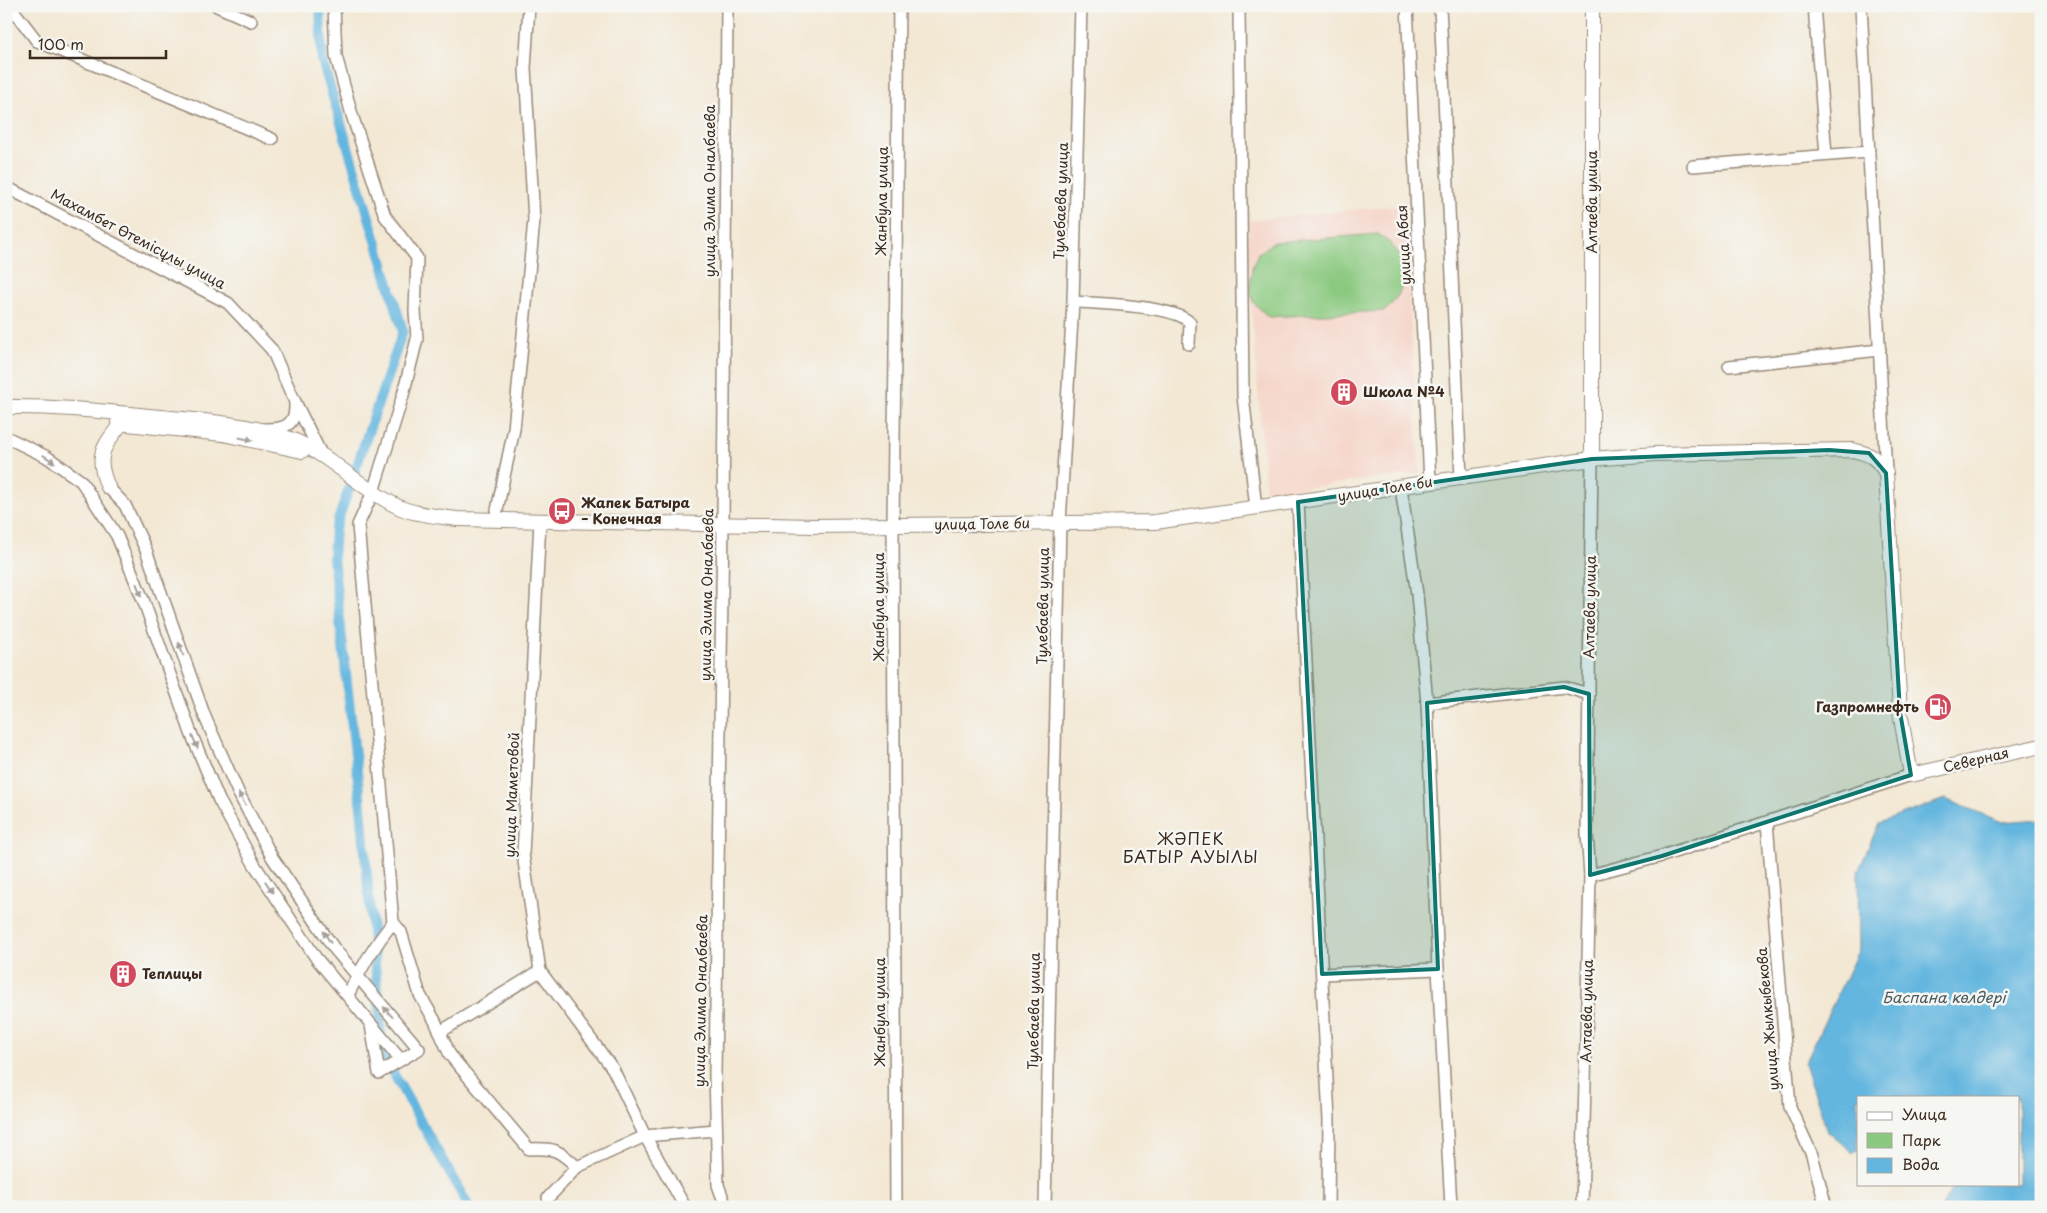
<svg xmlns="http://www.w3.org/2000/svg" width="2047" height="1213" font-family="'Playpen Sans',sans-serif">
  <rect width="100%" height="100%" fill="#f6f6f2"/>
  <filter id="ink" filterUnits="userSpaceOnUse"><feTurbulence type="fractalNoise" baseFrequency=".02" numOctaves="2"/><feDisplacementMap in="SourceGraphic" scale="10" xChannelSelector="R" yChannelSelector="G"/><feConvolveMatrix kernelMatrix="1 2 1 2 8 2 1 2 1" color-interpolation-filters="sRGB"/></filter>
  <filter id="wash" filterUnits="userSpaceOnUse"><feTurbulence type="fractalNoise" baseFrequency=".0096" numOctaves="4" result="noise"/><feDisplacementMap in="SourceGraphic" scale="20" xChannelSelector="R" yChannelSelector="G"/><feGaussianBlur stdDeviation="1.12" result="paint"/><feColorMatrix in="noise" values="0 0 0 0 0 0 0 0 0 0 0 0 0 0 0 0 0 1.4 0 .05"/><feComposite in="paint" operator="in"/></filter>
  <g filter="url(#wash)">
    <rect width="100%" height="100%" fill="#f3e8d4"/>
    <polygon fill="#f6d2c5" points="1404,205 1419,473 1266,493 1247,253 1249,220"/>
    <path fill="#8bc980" stroke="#637a4f" d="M1378 234C1410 254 1413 285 1385 311L1268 317 1253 302 1250 288 1252 268 1258 253 1274 242Z"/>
    <polygon fill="#64b6df" stroke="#50707e" points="1945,799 2002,822 2041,819 2041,1194 2022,1207 1941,1207 1951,1191 1961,1184 2018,1184 2018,1097 1858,1097 1858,1150 1853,1153 1827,1131 1805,1063 1859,949 1858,872 1879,823"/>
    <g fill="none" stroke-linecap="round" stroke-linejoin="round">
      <polyline stroke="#64b6df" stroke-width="10" points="320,6 322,60 403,331 335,529 333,558 361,807 383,1055 469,1207"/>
    </g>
  </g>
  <g filter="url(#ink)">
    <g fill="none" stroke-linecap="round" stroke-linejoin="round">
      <g stroke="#978979" stroke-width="14">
        <g id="minor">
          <polyline points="10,6 37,41 272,139"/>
          <polyline points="217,6 251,21"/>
          <path d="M334 6 336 56 352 115 385 216 417 258 415 311 417 339 403 395 373 492 358 525 393 922C375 945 360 969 348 995"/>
          <polyline points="1239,6 1243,396 1256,508"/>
          <polyline points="1407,6 1430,482"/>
          <polyline points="1440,6 1461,478"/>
          <polyline points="1814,6 1826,155"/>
          <polyline points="1861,6 1886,473"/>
          <polyline points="1693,166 1869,152"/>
          <polyline points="6,187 228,303 272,350 295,402 322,456"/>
          <path d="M1073 302C1095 303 1178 306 1190 323L1189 344"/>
          <polyline points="1729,366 1880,350"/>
          <path d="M266 429C285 429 296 425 295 404"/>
          <polyline points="6,437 47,457 81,481 117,536 144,602 191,733 219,800 254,864 316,958 400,1059"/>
          <polyline points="108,487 125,505 146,550 205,717 238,792 272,857 333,947 419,1049 379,1073 371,1025"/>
          <polyline points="1401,488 1417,594 1427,703 1438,969 1451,1207"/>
          <polyline points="1298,502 1329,1120 1328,1207"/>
          <polyline points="495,520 514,429 534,220 525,68 529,6"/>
          <polyline points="540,521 523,854 540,971 613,1069 645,1136 685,1207"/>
          <polyline points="1427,703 1564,687 1589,694"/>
          <polyline points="1767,822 1790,1107 1812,1155 1826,1207"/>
          <polyline points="1590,875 1662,856 1911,775"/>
          <path d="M393 922 401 932 420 995 435 1021 450 1055 529 1149C554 1148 558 1149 577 1167"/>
          <polyline points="1322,974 1438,969"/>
          <polyline points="440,1032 540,971"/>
          <polyline points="548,1198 577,1167 645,1136 716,1130"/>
          <polyline points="726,1207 718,1185 715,1074 723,524 727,6"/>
          <polyline points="896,1207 893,525 899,6"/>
          <polyline points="1045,1207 1060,523 1073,302 1081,6"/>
          <polyline points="1582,1207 1590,875 1587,834 1592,459"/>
        </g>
      </g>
      <g stroke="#978979" stroke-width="16">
        <g id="major">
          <path d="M6 407C59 406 109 412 161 417 202 421 245 423 285 437 328 451 359 489 401 508 417 515 439 516 457 519L814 526 1155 522 1592 459 1655 454 1852 450C1871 454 1876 457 1886 473L1900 712 1911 775 2041 746"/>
          <polyline points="118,423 223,434 302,451"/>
          <polyline points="1592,459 1592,6"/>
          <path d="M108 487C95 457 102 447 122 423"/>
        </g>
      </g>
      <use href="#minor" stroke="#fff" stroke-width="11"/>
      <use href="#major" stroke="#fff" stroke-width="14"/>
    </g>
    <defs><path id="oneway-solid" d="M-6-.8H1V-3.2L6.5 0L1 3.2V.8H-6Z" transform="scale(1.25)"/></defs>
    <g fill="#a79f9a">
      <use href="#oneway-solid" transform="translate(246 439) rotate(12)"/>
      <use href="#oneway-solid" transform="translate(49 459) rotate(33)"/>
      <use href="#oneway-solid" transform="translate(139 590) rotate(68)"/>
      <use href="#oneway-solid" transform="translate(181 649) rotate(-110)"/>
      <use href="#oneway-solid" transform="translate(195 742) rotate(67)"/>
      <use href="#oneway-solid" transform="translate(242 799) rotate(-118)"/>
      <use href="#oneway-solid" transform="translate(269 887) rotate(57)"/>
      <use href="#oneway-solid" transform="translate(327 937) rotate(-122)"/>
      <use href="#oneway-solid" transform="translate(388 1012) rotate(-132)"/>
    </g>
  </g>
  <path fill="#0f766e" fill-opacity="0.2" stroke="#0f766e" stroke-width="4" stroke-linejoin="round" d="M1829 450 1869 453 1886 473 1900 712 1911 775 1662 856 1590 875 1589 694 1564 687 1427 703 1438 969 1322 974 1298 502 1592 459Z"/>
  <defs>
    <g id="building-disc" transform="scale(1.4375)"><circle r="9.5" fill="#d1495b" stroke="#f6f6f2"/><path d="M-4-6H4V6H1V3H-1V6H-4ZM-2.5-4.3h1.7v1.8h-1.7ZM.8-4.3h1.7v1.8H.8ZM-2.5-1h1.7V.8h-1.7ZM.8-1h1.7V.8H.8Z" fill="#fff"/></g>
    <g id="bus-disc" transform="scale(1.4375)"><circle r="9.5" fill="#d1495b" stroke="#f6f6f2"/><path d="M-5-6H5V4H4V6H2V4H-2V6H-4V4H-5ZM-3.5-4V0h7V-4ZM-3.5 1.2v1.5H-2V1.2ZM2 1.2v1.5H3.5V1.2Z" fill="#fff"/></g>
    <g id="fuel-disc" transform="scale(1.4375)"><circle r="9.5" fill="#d1495b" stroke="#f6f6f2"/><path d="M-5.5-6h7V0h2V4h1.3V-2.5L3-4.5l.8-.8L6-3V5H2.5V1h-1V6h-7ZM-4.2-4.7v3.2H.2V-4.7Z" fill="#fff"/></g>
  </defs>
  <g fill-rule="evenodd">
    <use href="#building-disc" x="1344" y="392"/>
    <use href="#bus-disc" x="562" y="511"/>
    <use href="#fuel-disc" x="1938" y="707"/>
    <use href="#building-disc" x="123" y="974"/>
  </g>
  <g text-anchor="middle" stroke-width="5" stroke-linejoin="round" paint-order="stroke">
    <g font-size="14" fill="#3b2a1e" stroke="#f6f6f2">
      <text transform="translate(710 191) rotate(-90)" y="5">улица Элима Оналбаева</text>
      <text transform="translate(882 201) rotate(-89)" y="5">Жанбула улица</text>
      <text transform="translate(1061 201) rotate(-88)" y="5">Тулебаева улица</text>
      <text transform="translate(1592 202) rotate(-90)" y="5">Алтаева улица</text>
      <text transform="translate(138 239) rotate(28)" y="5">Махамбет Өтемісұлы улица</text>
      <text transform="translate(1404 245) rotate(-93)" y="5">улица Абая</text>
      <text transform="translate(1385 489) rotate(-9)" y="5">улица Толе би</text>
      <text transform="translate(982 524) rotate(-1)" y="5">улица Толе би</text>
      <text transform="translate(707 595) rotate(-89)" y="5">улица Элима Оналбаева</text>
      <text transform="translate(1043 606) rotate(-89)" y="5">Тулебаева улица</text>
      <text transform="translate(879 607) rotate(-90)" y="5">Жанбула улица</text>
      <text transform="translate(1590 607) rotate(-89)" y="5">Алтаева улица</text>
      <text transform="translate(1976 760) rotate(-13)" y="5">Северная</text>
      <text transform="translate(512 795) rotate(-88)" y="5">улица Маметовой</text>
      <text transform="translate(701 1001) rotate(-89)" y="5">улица Элима Оналбаева</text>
      <text transform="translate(1034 1011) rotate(-89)" y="5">Тулебаева улица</text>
      <text transform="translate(1587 1011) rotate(-89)" y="5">Алтаева улица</text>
      <text transform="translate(880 1012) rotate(-90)" y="5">Жанбула улица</text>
      <text transform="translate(1768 1019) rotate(-95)" y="5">улица Жылкыбекова</text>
    </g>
    <g font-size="14" font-weight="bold" fill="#3b2a1e" stroke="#f6f6f2" text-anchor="start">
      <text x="1363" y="397">Школа №4</text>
      <text x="581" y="508">Жапек Батыра<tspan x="581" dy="16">– Конечная</tspan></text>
      <text x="1919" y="712" text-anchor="end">Газпромнефть</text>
      <text x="142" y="979">Теплицы</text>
    </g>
    <g font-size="15" font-style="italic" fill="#495b62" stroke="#f6f6f2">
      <text x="1944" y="1003">Баспана көлдері</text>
    </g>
    <g font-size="16" letter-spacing="1" fill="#3b2a1e" stroke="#f6f6f2">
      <text x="1191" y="845">ЖӘПЕК<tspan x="1191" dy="18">БАТЫР АУЫЛЫ</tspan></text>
    </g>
  </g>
  <rect width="2047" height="1213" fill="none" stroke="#f6f6f2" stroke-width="25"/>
  <rect x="1857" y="1096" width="162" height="90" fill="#f6f6f2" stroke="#aba49d"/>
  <rect x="1867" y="1112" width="25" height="8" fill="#ffffff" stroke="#aba49d"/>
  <text x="1902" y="1120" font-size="15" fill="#3b2a1e">Улица</text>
  <rect x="1867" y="1133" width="25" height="15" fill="#8bc980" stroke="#aba49d"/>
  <text x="1902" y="1146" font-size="15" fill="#3b2a1e">Парк</text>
  <rect x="1867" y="1158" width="25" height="15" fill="#64b6df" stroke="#aba49d"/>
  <text x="1902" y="1170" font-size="15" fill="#3b2a1e">Вода</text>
  <path d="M30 50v8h136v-8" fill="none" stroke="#3b2a1e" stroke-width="2.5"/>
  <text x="38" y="50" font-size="15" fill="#3b2a1e" stroke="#f6f6f2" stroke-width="4" paint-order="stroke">100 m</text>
</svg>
